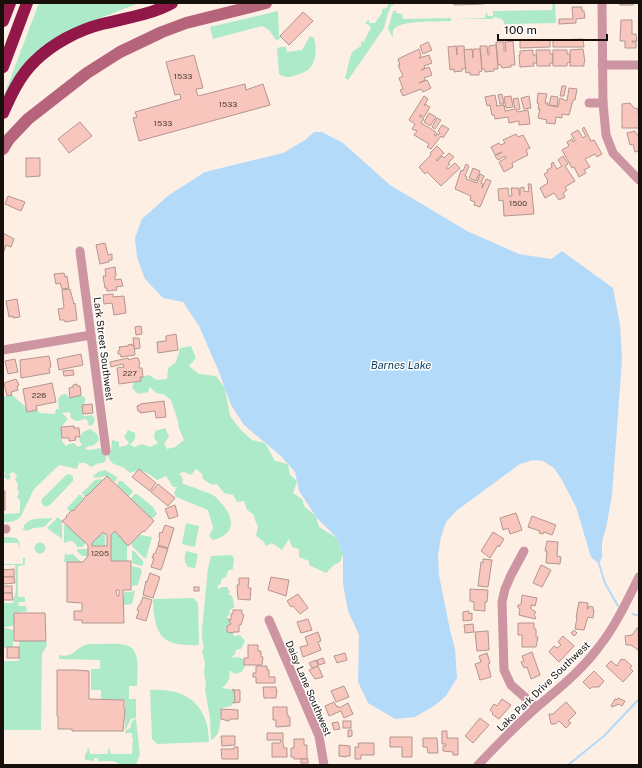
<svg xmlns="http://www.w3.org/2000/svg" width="642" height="768" font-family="'Public Sans',sans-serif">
  <rect width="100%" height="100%" fill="#fdefe4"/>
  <g fill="#adeaca">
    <polygon points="39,3 139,3 80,26 3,98"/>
    <path d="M389 3H393L394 5 391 6 388 13 384 28 348 80 345 78 350 58 352 52 361 46V41L364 42C366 37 368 33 371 28L368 24H365L369 19V23H375L382 13V9L387 8Z"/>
    <polygon points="553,3 555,3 556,23 505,24 502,19 493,17 493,19 454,19 485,18 486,12 487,13 488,16 493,16 493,11 552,10"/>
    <path d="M396 10V13L402 14 403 19 451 18V21C440 22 400 20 394 29 392 31 393 35 393 38L388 29 393 11Z"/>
    <polygon points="278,11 279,36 282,38 276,40 269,30 262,26 213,39 210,27"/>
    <path d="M310 36 314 38C317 48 317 62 308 70 305 72 300 74 296 75 290 78 285 78 279 74L277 48 281 47H286L287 52 302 50Z"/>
    <path d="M191 346 196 358 189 366 199 374 216 376 225 388 230 416 240 429 252 440 265 443 275 461 288 464 290 475 297 481 293 493 302 499 304 506 316 516 319 527 337 538 343 555 340 562 334 565 326 573 309 565V561L299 557V549L292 547 289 539 282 550 272 543 266 546 263 541 256 536 258 526 255 520 254 515 247 510 244 501 237 502 233 495 224 493 217 484 212 485 203 479 202 474 196 469 191 475 184 472 179 473 183 479 182 483C190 487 209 492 216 497 218 499 220 502 222 504 236 520 234 535 213 540L209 536 213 528 208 510 176 497 174 493 177 487H173L166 476 157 480C148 473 142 468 130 473L124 468 112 463 107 455 111 451 112 440 119 442V447L127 445 129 443 124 437 128 430 135 433V439L130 445 135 447 142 444 150 447 158 443 154 438 155 431 165 428 169 437 164 443 167 449 175 447 184 440 179 428 178 421 171 400 163 394 156 393 150 387 148 392 138 394 132 388 134 382 140 381V377L149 375 157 380 167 379 168 368 176 362 180 348Z"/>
    <path d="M66 394 70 398 81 395 85 398V402L82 406 83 414H82L84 416 92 415 95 419 93 425 89 426 88 421 84 418 83 420 76 421 71 418 70 412 62 413 68 419 61 427 62 441 66 446 69 444 74 443 78 447 82 445 79 440 83 432 90 429 97 434 99 440 94 445 87 447 85 449 90 450 100 448 106 454V460L103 463H99L91 467 86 463H79L77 469 59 465 34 489 21 516C16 522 10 522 3 522V514L20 513V500L17 497 19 492 17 489 18 484 15 480 17 475 13 472 9 474 11 477 8 480 4 477 5 472 3 471V397L12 395 26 407 27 412 37 410 40 413 55 414 56 409H59L58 399 61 395Z"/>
    <polygon points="105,470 117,477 117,479 115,482 107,476 94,478 93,476 98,472"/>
    <polygon points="70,474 73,477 73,481 50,505 46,507 43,505 41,502 42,499 66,475"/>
    <polygon points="101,479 103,480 87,496 84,496 82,493 95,480"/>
    <polygon points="119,481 122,481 132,490 133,492 129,496 127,496 118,487 118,486 117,484"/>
    <polygon points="135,494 137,494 153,507 157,514 152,519 130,499"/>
    <polygon points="79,495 81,495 84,499 73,511 69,511 67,508"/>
    <polygon points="58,517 62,521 62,539 47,528"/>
    <path d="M53 518 44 527 34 528 26 531 23 529C26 516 42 519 53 518Z"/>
    <polygon points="186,523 199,526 195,547 182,544"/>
    <path d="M66 524 86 543 82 547H77C75 541 70 539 65 543L64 542V526Z"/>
    <polygon points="115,531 127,544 127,560 126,561 111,561 111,535"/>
    <polygon points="103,532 105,534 105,546 92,546 92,543"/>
    <polygon points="140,535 152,537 146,558 144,558 132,546 131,543"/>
    <path d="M3 537C12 538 20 534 20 548H19L18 543H3Z"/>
    <circle cx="40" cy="548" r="5.5"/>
    <polygon points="77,549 88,549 88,556 82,556 77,551"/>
    <polygon points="132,551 134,551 143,561 143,565 141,566 132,563"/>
    <path d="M186 551 198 554 195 568 188 567C184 561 184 557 186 551Z"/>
    <polygon points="65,553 68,555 73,554 81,562 64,562"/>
    <path d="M232 555 234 559 233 569 228 571 226 577 221 580V583L217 587 219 589 222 587H227L230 592 228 594 232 596 234 603V608L229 610 230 613 227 617 231 624 226 627 227 632H232L234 636 240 635 245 641 241 649 236 650 235 654 231 658 239 657 244 660 245 667 241 672 235 674 229 670C231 678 228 683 222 688L234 690 235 700 231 706 221 708C220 719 222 735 211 740L210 718 205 690 206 685 204 672 205 662 202 652 204 647 202 638V629L208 568 211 556Z"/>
    <polygon points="23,558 25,558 25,565 18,566 18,597 25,597 25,602 19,602 18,606 26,606 27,611 14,613 14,625 13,626 4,627 3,603 13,603 16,590 15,565 3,565 3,564 23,564"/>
    <polygon points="132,566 140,568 142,570 138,585 132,586"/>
    <polygon points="135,590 132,604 125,605 123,604 124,594 125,592 131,592"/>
    <path d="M193 598 198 603 199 645C161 647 154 635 153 599Z"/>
    <polygon points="4,628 14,630 13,647 3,648"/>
    <polygon points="19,641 46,641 47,645 42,654 41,730 4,730 4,661 19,661"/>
    <path d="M89 644C130 644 141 637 137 686H129V699H136V718L131 719 126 729 125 730V700L101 699V690H91V669H98L100 668V660L59 659V655C74 659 76 646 89 644Z"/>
    <path d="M150 690C186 688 208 704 209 742L157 744 152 739Z"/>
    <polygon points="136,719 140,756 139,756 137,762 136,764 122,765 113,761 98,761 98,758 94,758 94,761 85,760 85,754 88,751 86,750 89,748 90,754 108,754 108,749 109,748 111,754 132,754 133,738 132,738 132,733 125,733 125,731 130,728 132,721"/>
  </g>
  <polygon fill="#b4daf9" points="314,132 322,132 343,143 390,185 467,231 519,254 551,259 562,251 613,288 620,324 622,360 612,495 606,528 602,542 602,557 599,564 591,557 576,507 562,480 554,468 543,461 533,460 520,464 456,511 446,522 441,537 438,555 439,575 450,630 455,649 457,678 446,696 434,706 415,717 395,719 368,703 358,682 359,635 348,611 343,584 343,555 337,538 317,518 299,491 295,472 281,456 244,425 231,405 219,372 199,326 183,302 163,298 145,279 137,257 135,238 142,219 169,195 205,172 283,153 305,140"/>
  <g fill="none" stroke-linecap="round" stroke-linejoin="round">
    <g stroke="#b4daf9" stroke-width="2">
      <polyline points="599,564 605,583 618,606"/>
      <polyline points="633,614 639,616"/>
      <polyline points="568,765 604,736 639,699"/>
    </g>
  </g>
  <g fill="#f8c6bc" stroke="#b39690" fill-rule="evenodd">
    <polygon points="451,3 484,3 484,4 454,5 454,4"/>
    <rect x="620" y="3" width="13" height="2"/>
    <polygon points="572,7 582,7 582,11 584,11 585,18 576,19 576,23 559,24 559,19 573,19"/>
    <polygon points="303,12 313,21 289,45 280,36"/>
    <polygon points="621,20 632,20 632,34 636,34 637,41 632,41 632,42 636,42 636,48 625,48 625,41 620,41"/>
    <polygon points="583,39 584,47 553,47 553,40"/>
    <polygon points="520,40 550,40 550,47 520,48"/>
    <polygon points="513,41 515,65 511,65 511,67 502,68 501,65 498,65 496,42 504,42 504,51 506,51 505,42"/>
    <polygon points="428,42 432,50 423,54 420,46"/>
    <polygon points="496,45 498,69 494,69 494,71 485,72 485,69 482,69 480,46 487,46 488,55 489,55 489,46"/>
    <polygon points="456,46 457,55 457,46 464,46 466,68 462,69 462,71 454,72 454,69 450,70 448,47"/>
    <polygon points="419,49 421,56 419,58 429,55 432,63 424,66 425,68 421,70 429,67 432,75 424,78 425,80 419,83 427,80 431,88 423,92 421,89 403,96 400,90 403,89 399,78 403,76 398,65 400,65 398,59"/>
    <polygon points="472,49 473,58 473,49 480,49 482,71 479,72 479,75 470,75 470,72 466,73 464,50"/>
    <polygon points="583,49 585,62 584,62 584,66 570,66 570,50"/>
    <polygon points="533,50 533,55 537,55 537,63 533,63 534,66 520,67 519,55 520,55 520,51"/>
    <polygon points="536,50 550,50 550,54 553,54 553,63 550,63 550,66 537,66"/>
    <polygon points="553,50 567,50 567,54 570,54 570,62 567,63 567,66 553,66"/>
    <polygon points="194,55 203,88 196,89 198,96 245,84 246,90 263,84 270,105 139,141 133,118 137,117 135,112 181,99 180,94 175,95 166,62"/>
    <polygon points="562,86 566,86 564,96 560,96"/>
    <polygon points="569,88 577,89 575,100 573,100 569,115 562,114 562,118 556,117 555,124 546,123 547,120 538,118 540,109 538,109 539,104 537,103 538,93 547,94 545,103 548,103 547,105 558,107 560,98 567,101"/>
    <polygon points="502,94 504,104 500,104 498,95"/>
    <polygon points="495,95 497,105 496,106 504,105 505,111 515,109 513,99 518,98 520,109 516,110 517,112 528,110 530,124 519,125 519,121 509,123 508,117 495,119 494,115 492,115 490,105 487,106 485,97"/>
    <polygon points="424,96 428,99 424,106 425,104 430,107 424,117 420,115 419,116 424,119 421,123 436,132 434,135 436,136 437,133 439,135 440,133 438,131 442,125 449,129 443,138 441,136 431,149 427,147 429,144 414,135 417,131 412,129 415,124 409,120"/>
    <polygon points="511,96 513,107 506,108 504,97"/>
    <polygon points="529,96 531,108 524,109 521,98"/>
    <polygon points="551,96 558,97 557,106 549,105"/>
    <polygon points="630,103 634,108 638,109 639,128 622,128 622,104"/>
    <polygon points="429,113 436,117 430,126 424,122"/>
    <polygon points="437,118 441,120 435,129 432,127"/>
    <polygon points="80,122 92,136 69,153 58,139"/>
    <polygon points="584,127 591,141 594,140 602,154 597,157 595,154 585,159 590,167 584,170 586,173 579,177 574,167 572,168 562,150 569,146 567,142 572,139 573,142 575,141 571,134 578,130 583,138 586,136 582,129"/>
    <polygon points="635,131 637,135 639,135 639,151 635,152 633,144 630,145 627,133"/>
    <polygon points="516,134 518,137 523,135 530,148 526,150 528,155 512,163 513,167 504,172 499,162 506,158 505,156 498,160 495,156 502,152 495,155 491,147 499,143 501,145 505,143 503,140"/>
    <polygon points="437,146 444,153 436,160 437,161 442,156 444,158 449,153 454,157 448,163 450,164 446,168 448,169 455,163 460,168 441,186 427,172 425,174 419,167 431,155 430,153"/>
    <polygon points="563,156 568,164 565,166 575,181 565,187 567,190 563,193 565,197 559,200 554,193 545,198 540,188 548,183 547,182 548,181 544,174 548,172 547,170 552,167 551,164 553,162 557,169 562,166 558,160"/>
    <polygon points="26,158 40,158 40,176 26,177"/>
    <polygon points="466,164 469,166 465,176 467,177 466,179 477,183 480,174 484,176 481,183 483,184 482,188 486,179 491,181 480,207 474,205 475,202 470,200 471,196 455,189 461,170 463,171"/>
    <polygon points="473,168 480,171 476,181 469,178"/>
    <polygon points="528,184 531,184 534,214 504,216 503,200 499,201 498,189 508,188 509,196 512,196 511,188 519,188 519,195 520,195 520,188 524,187 524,191 529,192"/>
    <polygon points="8,196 25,202 21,211 5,204"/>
    <polygon points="3,233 14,239 11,247 6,245 4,251 3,251"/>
    <polygon points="105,243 108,255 112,254 112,260 109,260 109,262 100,264 96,245"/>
    <polygon points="115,267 116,276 115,276 115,280 121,279 123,286 116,287 117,290 107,291 107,288 105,288 103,276 106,276 105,269"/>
    <polygon points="64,273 65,277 67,276 69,288 62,289 60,283 56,284 54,274"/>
    <polygon points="70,289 74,304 75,303 77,320 65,322 64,320 60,320 58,309 64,308 62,290"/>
    <polygon points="113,294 113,297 124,296 126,313 114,315 112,303 104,304 103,295"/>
    <polygon points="17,299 20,317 13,318 13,316 9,317 6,301"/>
    <polygon points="141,326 142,334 136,335 135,327"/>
    <polygon points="176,334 178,350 158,353 157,342 166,341 166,336"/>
    <polygon points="133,338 139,338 140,348 134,349"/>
    <polygon points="132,344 132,346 134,345 135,355 121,357 120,354 118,354 118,351 120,350 119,347 128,346 128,345"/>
    <polygon points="81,354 83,365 59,370 57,359"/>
    <polygon points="49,356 51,367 49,368 50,373 21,378 20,360"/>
    <polygon points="128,358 129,360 134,358 138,358 140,364 139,365 139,368 142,368 143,377 140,377 141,381 119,384 117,368 124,367 123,364 111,367 110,362"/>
    <polygon points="15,359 18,372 8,374 5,361"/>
    <polygon points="73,370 74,375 64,376 63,371"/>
    <polygon points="16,379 19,385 17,386 18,390 11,392 12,395 7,396 4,383"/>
    <polygon points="52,383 56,402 36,406 37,410 27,412 23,389"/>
    <polygon points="77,384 77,386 80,386 81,395 70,398 69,388 73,387 73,385"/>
    <polygon points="164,401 166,417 156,418 155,411 140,413 140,411 138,411 137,406 140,405 140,404"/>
    <polygon points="92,404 93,413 83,414 82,405"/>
    <polygon points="74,426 74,428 79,428 80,437 75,437 76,440 69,441 69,438 62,438 61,427"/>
    <polygon points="139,469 156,483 150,491 132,477"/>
    <path d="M107 476 154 521 144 532 143 531 128 546 115 531 111 535V561H131V590H123L124 623H82V620H74V611H82V603L67 602V562H83L88 556V545L62 521 67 517 66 516 72 510 73 511 84 499V498L87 495V496ZM103 532 107 535V546H92V543ZM116 590H119V596H117Z"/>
    <polygon points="158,484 175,498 168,506 151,492"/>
    <rect x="3" y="491" width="2" height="19"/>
    <polygon points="175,505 178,516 169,519 165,509"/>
    <polygon points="516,513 522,530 510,534 508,528 503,530 500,518"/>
    <polygon points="532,516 556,525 552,535 544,532 543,534 539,533 540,531 528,527"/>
    <polygon points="165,525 174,528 168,548 158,545 160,538 159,537 160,532 162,533"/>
    <polygon points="493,532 504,539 499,547 498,545 490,558 481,551"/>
    <polygon points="547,541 558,542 557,556 561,557 560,564 546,563 547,551 545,551"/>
    <polygon points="158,546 168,549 161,570 151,567 154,558 152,558 154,553 155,554"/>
    <polygon points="483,559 492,560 488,587 478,586 481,562 483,563"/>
    <polygon points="541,565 551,570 542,587 533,583"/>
    <polygon points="14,569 14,577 3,577 3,570"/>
    <polygon points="150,573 160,577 153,598 143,595 146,581 147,582"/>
    <polygon points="3,577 14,577 15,583 3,584"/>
    <polygon points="271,577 289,580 286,596 268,590"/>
    <polygon points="239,578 249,578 248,588 251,588 250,600 238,599 237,585 239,585"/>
    <rect x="3" y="586" width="9" height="7"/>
    <rect x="194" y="587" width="5" height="4"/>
    <polygon points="470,589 488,590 487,602 485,602 485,611 474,610 474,602 470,601"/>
    <polygon points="3,593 12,593 13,600 3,600"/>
    <polygon points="298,594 308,608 300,614 293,606 291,607 287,601"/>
    <polygon points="522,595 537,598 535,606 531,605 531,609 536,612 534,615 536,618 535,619 519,615 520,609 518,608 518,605 521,605"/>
    <polygon points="143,597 152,600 146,621 136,618 139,611 137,610 139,605 140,605"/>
    <polygon points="579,602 588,603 587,609 588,609 589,606 593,607 593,610 594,610 593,618 588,617 584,630 575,629 577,617 576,617"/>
    <polygon points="233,610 242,610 242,614 244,615 241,625 239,625 239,632 233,632 233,633 227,632 227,626 231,624 228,619 231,620 231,614 233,614"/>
    <polygon points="469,611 469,614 472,613 472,620 463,621 463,612"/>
    <polygon points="14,613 45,613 46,641 14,641"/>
    <polygon points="308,619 312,630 301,633 297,622"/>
    <polygon points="518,623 534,623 534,629 536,629 536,637 538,637 536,647 522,647 522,635 518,635"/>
    <polygon points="473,624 474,632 465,633 464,625"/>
    <polygon points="638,627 639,648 638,650 631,645 626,645 625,636 632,635"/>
    <polygon points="574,630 577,633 574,636 571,633"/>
    <polygon points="488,631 489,650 477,651 475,632"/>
    <polygon points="318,632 321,641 318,642 321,650 303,657 300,647 308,645 305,637"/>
    <polygon points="563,636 574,646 559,662 549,652 554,646 557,648 561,645 558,642"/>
    <polygon points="248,645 258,645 258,651 261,651 261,657 263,657 262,665 244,665 244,658 248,658"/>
    <rect x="7" y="647" width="12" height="11"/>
    <polygon points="532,652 540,675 531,679 527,667 524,668 521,662 524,661 522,656"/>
    <polygon points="345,653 347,660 337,663 334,656"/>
    <polygon points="487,653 490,663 488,664 491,677 480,680 475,664 481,662 479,656"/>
    <polygon points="323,658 325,663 319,665 317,660"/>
    <polygon points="621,659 623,660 624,659 632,666 630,668 633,671 623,682 606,666 611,661 617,666"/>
    <polygon points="316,660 318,666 312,668 309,663"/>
    <polygon points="256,666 267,666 267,670 269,670 269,677 275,677 275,683 256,683 256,677 253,677 253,673 256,673"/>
    <polygon points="318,666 323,677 315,679 309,670"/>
    <polygon points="57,670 76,670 89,671 89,699 124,700 124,709 125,709 123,731 72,731 72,729 58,729 58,716 57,716"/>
    <polygon points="594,671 604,681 599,687 592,687 590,689 583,682"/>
    <polygon points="344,686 349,697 336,702 331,691"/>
    <polygon points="263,687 276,687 276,690 277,690 276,698 264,698"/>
    <polygon points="232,690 240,690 240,702 233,703 235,700 234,690"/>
    <polygon points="618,698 625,701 622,706 619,704 612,707 611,706 615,699 617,700"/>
    <polygon points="502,699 511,705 499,719 492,714 493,713 490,710 494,704 497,706"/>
    <polygon points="334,702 337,707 338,706 339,708 348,703 353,714 344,718 341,711 329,716 325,706"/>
    <polygon points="566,702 576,713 568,721 571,723 566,728 559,721 555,724 551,724 549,714 553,714"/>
    <polygon points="273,707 287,707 287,714 288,714 288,717 290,717 290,726 276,727 276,720 273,720"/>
    <polygon points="221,709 238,710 238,719 230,719 229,721 221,719"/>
    <polygon points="480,718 489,725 473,743 465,736"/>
    <rect x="343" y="721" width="8" height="7"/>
    <polygon points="338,722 340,729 334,730 332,723"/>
    <polygon points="348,730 352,730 352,736 348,737"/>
    <polygon points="442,731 447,731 447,738 458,738 458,755 453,755 453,752 443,751 443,746 446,746 446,744 442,744"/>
    <polygon points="267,733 283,733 283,744 284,748 287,748 287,757 272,757 272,743 280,743 281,740 267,740"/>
    <polygon points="221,736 235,736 235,745 222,746"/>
    <polygon points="390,737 412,737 412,757 402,757 402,747 390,747"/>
    <polygon points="423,738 437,738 438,753 428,753 427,747 423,747"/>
    <polygon points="294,739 304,739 304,745 307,745 307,759 294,759 294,757 291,757 291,748 294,748"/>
    <polygon points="358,743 374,743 374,755 361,755 361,759 355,759 355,747 359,747"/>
    <polygon points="339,745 350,746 350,756 346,756 346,757 339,756"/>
    <polygon points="234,747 238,747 238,759 222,759 221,749 234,749"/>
    <rect x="301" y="759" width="7" height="4"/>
  </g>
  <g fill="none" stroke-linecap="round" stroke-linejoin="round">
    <g stroke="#cd94a1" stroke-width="9">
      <polyline points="602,3 603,103 606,135 613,153 639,180"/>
      <polyline points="602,65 639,65"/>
      <polyline points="589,103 603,103"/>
      <polyline points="80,251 106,451"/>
      <polyline points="3,350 91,335"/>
      <polyline points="3,529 6,529"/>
      <polyline points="524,551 511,575 505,589 502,602 504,670 511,685 536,707"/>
      <polyline points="269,620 319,736 324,765"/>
      <path d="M478 765C497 745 516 725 537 707 558 689 581 671 598 648 615 627 627 601 639 577"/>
    </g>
    <polyline stroke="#b6647b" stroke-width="12" points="3,149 9,139 28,119 87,73 120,52 162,32 186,23 266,3"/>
    <g stroke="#911848" stroke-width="12">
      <polyline points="3,21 10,3"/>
      <polyline points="3,67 27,3"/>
      <path d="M3 113C11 95 20 75 35 61 52 44 78 30 102 24 123 19 153 14 172 3"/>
    </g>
  </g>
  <g text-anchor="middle" stroke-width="3" stroke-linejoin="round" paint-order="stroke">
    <g font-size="8" fill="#4f3d36">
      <text x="183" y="79">1533</text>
      <text x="228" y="107">1533</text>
      <text x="163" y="126">1533</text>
      <text x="518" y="206">1500</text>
      <text x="130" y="376">227</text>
      <text x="39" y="398">226</text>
      <text x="100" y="556">1205</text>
    </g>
    <g font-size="10" fill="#170f09" stroke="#fff">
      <text transform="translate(104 349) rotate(83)" y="4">Lark Street Southwest</text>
      <text transform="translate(543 686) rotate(-44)" y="4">Lake Park Drive Southwest</text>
      <text transform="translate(309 688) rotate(67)" y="4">Daisy Lane Southwest</text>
    </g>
    <g font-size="11" font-style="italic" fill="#0d4060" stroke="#fff">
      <text x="401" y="369">Barnes Lake</text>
    </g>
  </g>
  <rect width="642" height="768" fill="none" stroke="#170f09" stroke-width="8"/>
  <path d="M498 34v6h109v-6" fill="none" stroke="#170f09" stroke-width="2"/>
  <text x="504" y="34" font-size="12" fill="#170f09" stroke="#ffffff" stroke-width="3" paint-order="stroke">100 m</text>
</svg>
